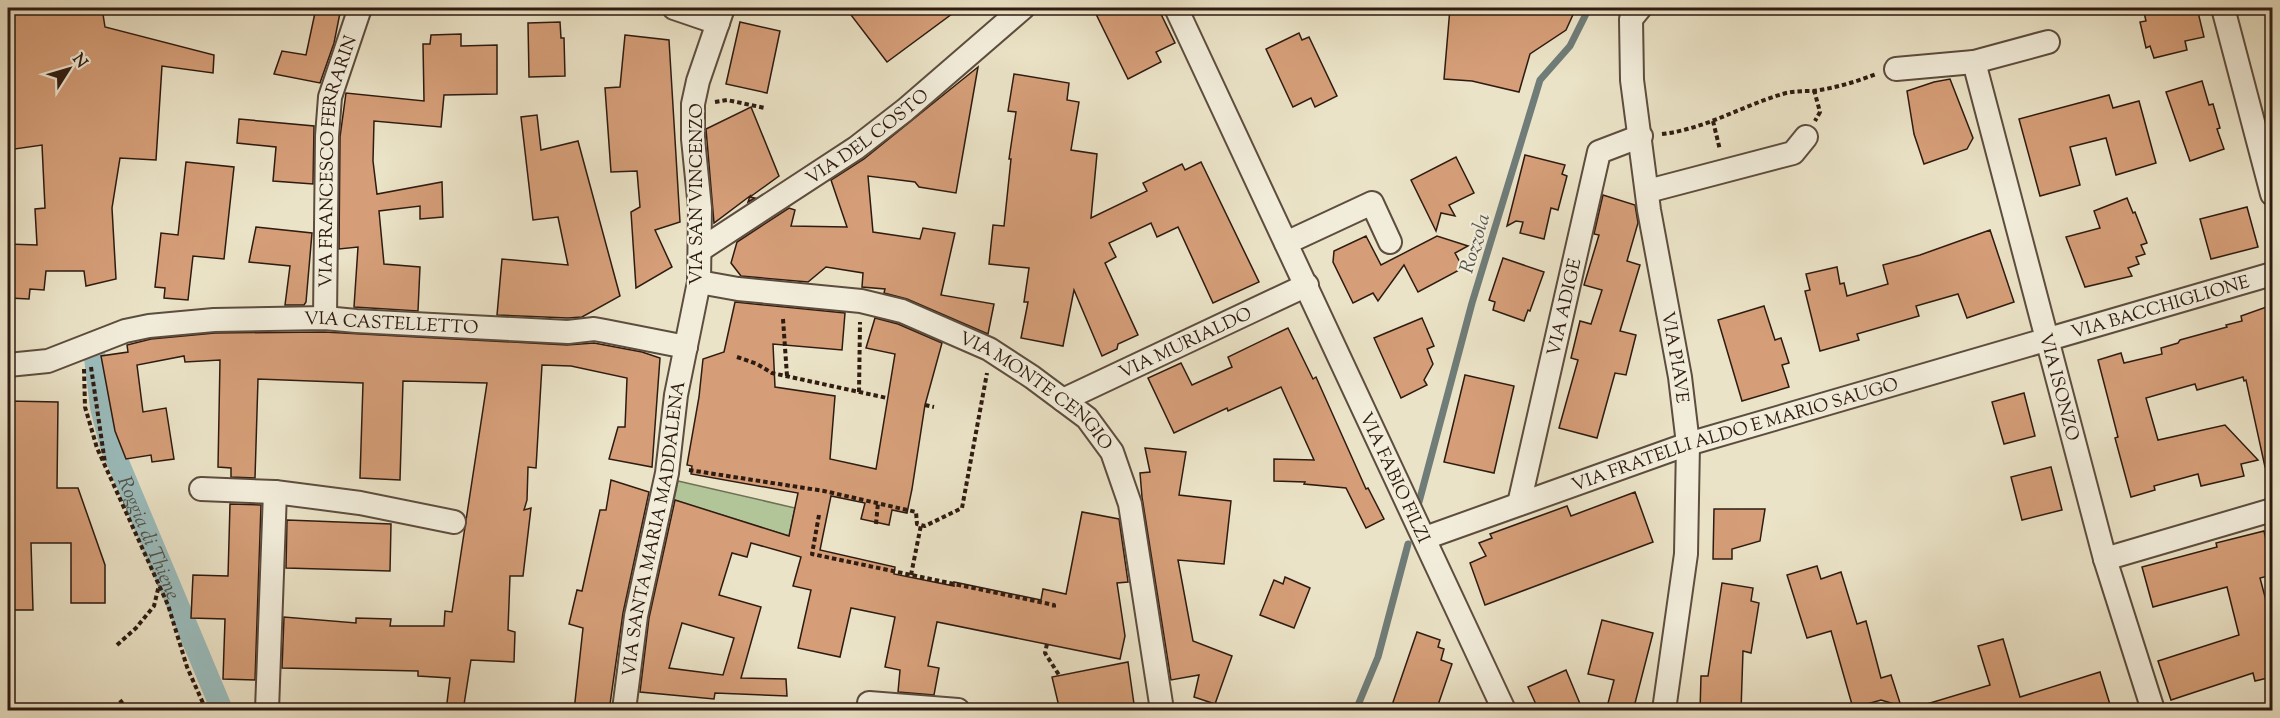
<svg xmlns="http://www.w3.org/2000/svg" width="2280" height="718" font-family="'Sorts Mill Goudy',serif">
  <rect width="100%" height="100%" fill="#ebe3c7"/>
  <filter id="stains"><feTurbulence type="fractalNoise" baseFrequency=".00333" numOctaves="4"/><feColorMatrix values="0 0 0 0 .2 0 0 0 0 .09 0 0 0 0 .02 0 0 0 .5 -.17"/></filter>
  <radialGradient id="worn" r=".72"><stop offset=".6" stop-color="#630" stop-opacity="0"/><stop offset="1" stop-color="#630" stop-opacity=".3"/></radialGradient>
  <polygon fill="#b2c599" stroke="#707055" stroke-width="1.5" points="678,481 795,508 789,536 674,500"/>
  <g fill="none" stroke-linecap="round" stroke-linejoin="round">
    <g stroke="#6f7c78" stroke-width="7">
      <polyline points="1419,502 1472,303 1540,80 1570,46 1589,8"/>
      <polyline points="1356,710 1378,657 1408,544"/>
    </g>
    <path stroke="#9bbdbd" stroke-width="22" id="s1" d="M95 358 101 407 110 443 222 710"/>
  </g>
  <g fill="#d59e78" stroke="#2e1b11" stroke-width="1.5" fill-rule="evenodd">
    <polygon points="8,8 102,8 105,27 214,55 213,73 162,66 156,160 120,158 112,208 116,279 86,286 84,271 46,271 44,290 30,289 29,299 9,298 9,288 8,288 8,244 37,245 35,209 45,208 42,145 8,150"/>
    <polygon points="316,8 341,8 334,43 320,83 274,74 282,51 306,55"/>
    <polygon points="861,8 960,8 887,62 851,15"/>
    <polygon points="1093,8 1158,8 1175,43 1156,52 1161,62 1128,79"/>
    <polygon points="1450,8 1491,8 1516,13 1522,8 1576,8 1566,30 1530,54 1519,92 1472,81 1444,79"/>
    <polygon points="2143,8 2197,8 2204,37 2185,41 2187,50 2154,58 2150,46 2146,48 2140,22 2146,21"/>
    <polygon points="560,22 561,38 564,38 565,76 529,77 528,23"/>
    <polygon points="740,22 780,31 767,93 726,84"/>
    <polygon points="1299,33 1302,40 1309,37 1337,96 1315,107 1311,98 1293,107 1266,49"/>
    <polygon points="461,34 461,46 497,45 497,94 444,95 441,127 374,121 373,161 377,194 442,182 443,217 420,219 420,206 379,211 384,264 420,267 418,311 354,307 358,247 339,249 340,137 346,93 424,101 423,44 430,44 431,35"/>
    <polygon points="625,35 669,40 680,222 655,230 672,267 636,288 631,212 640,207 637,171 611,172 605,88 620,87"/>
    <polygon points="978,67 956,193 919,187 915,182 868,176 873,232 920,239 923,228 955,233 941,295 994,304 988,334 907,299 884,293 885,289 862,287 863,273 826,267 808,282 741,276 731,263 737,242 789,208 795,210 791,226 847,227 831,180 864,159"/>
    <polygon points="1014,74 1069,83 1067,100 1079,102 1071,150 1097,154 1091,218 1147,191 1143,183 1182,164 1185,170 1201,162 1259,282 1213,303 1178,227 1157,237 1151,223 1109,243 1116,257 1105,263 1138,335 1118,344 1117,349 1102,356 1074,290 1063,346 1021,338 1028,302 1024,302 1029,268 989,264 993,225 1004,226 1011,159 1009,159 1016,112 1008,111"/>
    <polygon points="1950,79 1973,138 1967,149 1924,164 1914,134 1907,91 1934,82"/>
    <polygon points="2202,81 2209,105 2213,104 2220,128 2217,129 2224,149 2190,161 2166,92"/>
    <polygon points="2109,95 2113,108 2139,101 2156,163 2116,175 2106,138 2070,147 2080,185 2040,196 2019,119"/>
    <polygon points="751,107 779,176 750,197 755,198 748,202 750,196 714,223 706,129"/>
    <polygon points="537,115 541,150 578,141 620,296 582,317 568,318 497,315 502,259 568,265 558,217 533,220 521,117"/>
    <polygon points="239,119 314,126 313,184 273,181 276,147 237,143"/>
    <polygon points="1525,155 1565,165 1562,174 1567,176 1558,210 1551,208 1544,239 1520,233 1523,222 1516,221 1507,226"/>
    <polygon points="1456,157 1474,193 1449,205 1455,216 1441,213 1436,231 1411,180"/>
    <polygon points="186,162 234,167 224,259 193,256 188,300 164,298 165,288 155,287 161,233 178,235"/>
    <polygon points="1603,195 1635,205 1638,223 1627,261 1640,265 1620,331 1636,335 1626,375 1615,373 1597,438 1559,428 1578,360 1571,358 1580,321 1591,324 1602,290 1584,285 1599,235 1594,234"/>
    <polygon points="2127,198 2133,213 2135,212 2147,243 2141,245 2145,254 2136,257 2139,264 2128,268 2132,276 2085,287 2066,237 2100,228 2094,211"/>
    <polygon points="2247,207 2258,247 2211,259 2200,219"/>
    <polygon points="256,227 312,233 306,302 304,305 285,305 290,266 249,262"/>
    <polygon points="1990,230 2014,302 1967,318 1958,294 1916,306 1919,316 1857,334 1859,340 1820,351 1805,291 1810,290 1806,274 1837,267 1840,284 1844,283 1847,296 1888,284 1883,265 1920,255"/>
    <polygon points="1366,236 1381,265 1437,236 1468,246 1455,253 1463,268 1418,292 1404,265 1378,301 1373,293 1353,303 1333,262 1334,251"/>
    <polygon points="1503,258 1544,272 1530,311 1528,310 1524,321 1493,310 1495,302 1489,300"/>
    <path d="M735 302 845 313 842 350 773 344 775 387 835 396 830 459 876 469 895 354 866 348 875 318 898 324 942 343 925 405 912 489 907 513 892 510 889 525 861 519 865 503 831 496 820 550 895 567 894 574 954 586V582L1041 600 1043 589 1066 594 1082 512 1119 519 1128 582 1117 583 1125 636 1120 659 937 622 928 666 939 668 934 695 898 692 900 670 885 667 895 617 851 608 840 657 798 648 811 590 793 586 801 557 751 543 747 557 732 553 719 595 761 607 741 678 786 679 787 696 715 693 714 699 640 692 649 618 675 500 789 536 798 493 691 474 692 466 687 465 699 397 703 359 724 352ZM682 623 734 638 723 675 669 668Z"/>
    <polygon points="2272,305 2272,466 2265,467 2246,380 2244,381 2243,377 2197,390 2195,384 2146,398 2158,440 2225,425 2258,460 2241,464 2244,476 2201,486 2198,474 2154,486 2155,490 2131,497 2115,438 2118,437 2098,360 2121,353 2124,363 2162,354 2161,348 2178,343 2180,340 2227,327 2226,325 2242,321 2241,316"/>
    <polygon points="1764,306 1775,340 1781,338 1789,363 1782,365 1789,387 1742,401 1718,320"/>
    <polygon points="1422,318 1434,346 1427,349 1433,364 1424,380 1427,385 1401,398 1374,338"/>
    <polygon points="1288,328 1313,379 1316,377 1366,489 1368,488 1384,519 1366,528 1346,488 1304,484 1305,482 1274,481 1274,459 1314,460 1281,387 1228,411 1227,408 1174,433 1148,378 1181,363 1192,385 1232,367 1228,357"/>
    <polygon points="324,332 567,345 594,343 642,352 660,358 652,467 609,459 618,427 625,427 627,378 571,366 542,365 536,468 528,467 527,500 524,510 531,508 523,576 510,576 508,630 515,632 514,662 471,660 463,711 446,711 450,678 418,676 418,671 282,668 284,617 356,623 356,618 391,619 390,626 444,626 445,611 452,612 487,383 403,381 400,480 360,478 363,383 258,379 255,478 231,477 231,468 218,467 220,360 185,362 184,356 137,365 143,412 166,408 174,459 152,462 151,455 126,459 115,431 101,356 128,352 127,345 151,339 215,333"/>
    <polygon points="1465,375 1514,386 1494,473 1444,462"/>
    <polygon points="2024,393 2035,436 2004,444 1992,402"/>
    <polygon points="8,401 58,402 57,488 78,488 105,565 105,603 71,603 71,543 31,543 33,610 8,610"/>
    <polygon points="1145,448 1186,452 1179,495 1231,501 1224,564 1178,560 1193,641 1232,656 1215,704 1194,697 1199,675 1171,680 1142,497 1140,473 1150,472"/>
    <polygon points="2051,467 2062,510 2022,520 2011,477"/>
    <polygon points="611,480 649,492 623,613 609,711 574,711 583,628 569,624 577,590 582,591 600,510 606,510"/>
    <polygon points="1635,492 1653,542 1485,605 1470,563 1486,556 1479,543 1492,538 1490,534 1567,506 1571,516"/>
    <polygon points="230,504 261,505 255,680 223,679 225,619 191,618 193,575 228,576"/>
    <polygon points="1714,509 1765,509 1760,541 1732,549 1732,559 1713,559"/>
    <polygon points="287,520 391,524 390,571 286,568"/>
    <polygon points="2264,531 2272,566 2272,575 2260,578 2272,623 2272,677 2255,681 2253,673 2171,700 2158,661 2239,635 2227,587 2153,607 2142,567 2217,547 2216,543"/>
    <polygon points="1817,566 1821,579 1841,572 1857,624 1866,621 1881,678 1891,675 1901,706 1881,700 1853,708 1831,631 1807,638 1787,575"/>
    <polygon points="1285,577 1310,588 1294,628 1260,615 1274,580 1283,584"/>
    <polygon points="1722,583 1753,588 1751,601 1759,603 1751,653 1743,651 1741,711 1700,711 1701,676 1708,676"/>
    <polygon points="1602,620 1653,633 1633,711 1606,711 1614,680 1588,674"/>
    <polygon points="1417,632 1440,640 1438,647 1444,649 1441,660 1452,664 1436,711 1390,711"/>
    <polygon points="2003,639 2020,697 2100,672 2112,711 1921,711 1920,706 1990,685 1978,646"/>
    <polygon points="1128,662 1135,711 1060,711 1052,677"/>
    <polygon points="1566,670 1583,711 1539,711 1528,687"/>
  </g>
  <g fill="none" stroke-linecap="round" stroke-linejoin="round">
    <g stroke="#5d4d3e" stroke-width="26">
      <g id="minor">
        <polyline points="674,8 718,23"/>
        <path id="s2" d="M1176 8 1504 710"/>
        <path id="s3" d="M1640 8 1631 19 1632 80 1649 210 1680 377 1688 444 1686 554 1664 710"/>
        <polyline points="2223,8 2272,194"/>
        <path id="s4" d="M1974 62 2105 559 2153 710"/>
        <polyline points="1896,69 1974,62 2048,42"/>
        <polyline points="1648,191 1793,153 1806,137"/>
        <polyline points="1286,243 1372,203 1390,242"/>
        <path id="s5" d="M700 250 856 148 905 110 1023 8"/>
        <path id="s6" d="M699 282 738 289 861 301 902 311 989 349 1032 377 1087 418 1112 452 1130 504 1162 710"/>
        <path id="s7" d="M325 318 327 136 330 97 360 8"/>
        <path id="s8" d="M8 365 48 361 125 331 149 326 214 320 325 318 356 321 568 332 594 329 605 331 686 347"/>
        <path id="s9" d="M1063 400 1307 285"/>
        <polyline points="201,489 275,492 360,503 454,522"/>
        <path id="s10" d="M1519 504 1599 152 1641 136"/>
        <path id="s11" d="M1425 538 1688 444 2272 274"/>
        <polyline points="2105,559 2272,510"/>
        <polyline points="869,703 958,710"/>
        <polyline points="267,710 275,492"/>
        <path id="s12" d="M624 710 636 616 667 473 676 395 699 282 700 208 693 139V104L698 81 723 8"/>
      </g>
    </g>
    <g stroke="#2e1b11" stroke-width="4" stroke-dasharray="4.5 3" stroke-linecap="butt">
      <polyline points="1814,90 1820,112 1815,121"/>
      <polyline points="715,102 727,100 765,108"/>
      <polyline points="1713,121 1720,150"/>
      <path d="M1662 134C1706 129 1743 105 1786 93 1795 91 1804 91 1813 91 1835 88 1856 82 1876 74"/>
      <polyline points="783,319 787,376"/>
      <polyline points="737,357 757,364 772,373 887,398"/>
      <polyline points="91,367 105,463"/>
      <polyline points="84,369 85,407 97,448 168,605 187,667 206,710"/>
      <polyline points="859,392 860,322"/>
      <polyline points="925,405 934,407"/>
      <polyline points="689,470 824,491 916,512 917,524 925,526 962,508 987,373"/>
      <polyline points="819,515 812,554 1054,605 1054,608"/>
      <polyline points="876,524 878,503"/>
      <polyline points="911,575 921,525"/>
      <polyline points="1047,644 1045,653 1059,675"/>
      <polyline points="117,645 136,628 154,606 159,585"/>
      <polyline points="120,700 127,710"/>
    </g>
    <use href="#minor" stroke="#f2eddb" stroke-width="22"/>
  </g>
  <g text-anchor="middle" stroke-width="4.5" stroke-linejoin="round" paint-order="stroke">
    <g font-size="18" fill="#2e1b11" stroke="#f2eddb">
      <text dy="6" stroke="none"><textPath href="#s5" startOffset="202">VIA DEL COSTO</textPath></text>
      <text dy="6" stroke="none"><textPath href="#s7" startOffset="158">VIA FRANCESCO FERRARIN</textPath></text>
      <text transform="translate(696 194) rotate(-90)" y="6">VIA SAN VINCENZO</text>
      <text dy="6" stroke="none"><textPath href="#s10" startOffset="202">VIA ADIGE</textPath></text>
      <text dy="6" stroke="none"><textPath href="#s11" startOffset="771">VIA BACCHIGLIONE</textPath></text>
      <text dy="6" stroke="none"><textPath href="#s8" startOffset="390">VIA CASTELLETTO</textPath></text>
      <text dy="6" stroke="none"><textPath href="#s9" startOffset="135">VIA MURIALDO</textPath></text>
      <text dy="6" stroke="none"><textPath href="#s3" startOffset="356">VIA PIAVE</textPath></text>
      <text dy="6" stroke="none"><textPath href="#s4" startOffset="336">VIA ISONZO</textPath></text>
      <text dy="6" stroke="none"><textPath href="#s6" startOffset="363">VIA MONTE CENGIO</textPath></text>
      <text dy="6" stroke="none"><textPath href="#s11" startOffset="327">VIA FRATELLI ALDO E MARIO SAUGO</textPath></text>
      <text dy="6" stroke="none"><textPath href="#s2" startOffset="518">VIA FABIO FILZI</textPath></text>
      <text dy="6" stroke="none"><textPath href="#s12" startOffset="184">VIA SANTA MARIA MADDALENA</textPath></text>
    </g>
    <g font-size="20" font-style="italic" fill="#54544d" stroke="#f2eddb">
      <text transform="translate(1474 243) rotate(-73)" y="7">Rozzola</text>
      <text dy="7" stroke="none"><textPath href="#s1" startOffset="189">Roggia di Thiene</textPath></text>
    </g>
  </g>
  <rect width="2280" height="718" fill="none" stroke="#ebe3c7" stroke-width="30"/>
  <rect x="9" y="9" width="2262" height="700" fill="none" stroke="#2e1b11" stroke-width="3"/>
  <rect x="15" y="15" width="2250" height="688" fill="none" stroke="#2e1b11" stroke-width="1.5"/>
  <g transform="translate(69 69) rotate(53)" stroke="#f2eddb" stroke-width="4.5" paint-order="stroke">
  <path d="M0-4.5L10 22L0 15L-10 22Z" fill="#2e1b11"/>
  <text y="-9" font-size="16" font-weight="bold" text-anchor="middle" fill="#2e1b11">N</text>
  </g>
  <rect width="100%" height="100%" filter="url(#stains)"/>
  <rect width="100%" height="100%" fill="url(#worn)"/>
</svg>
